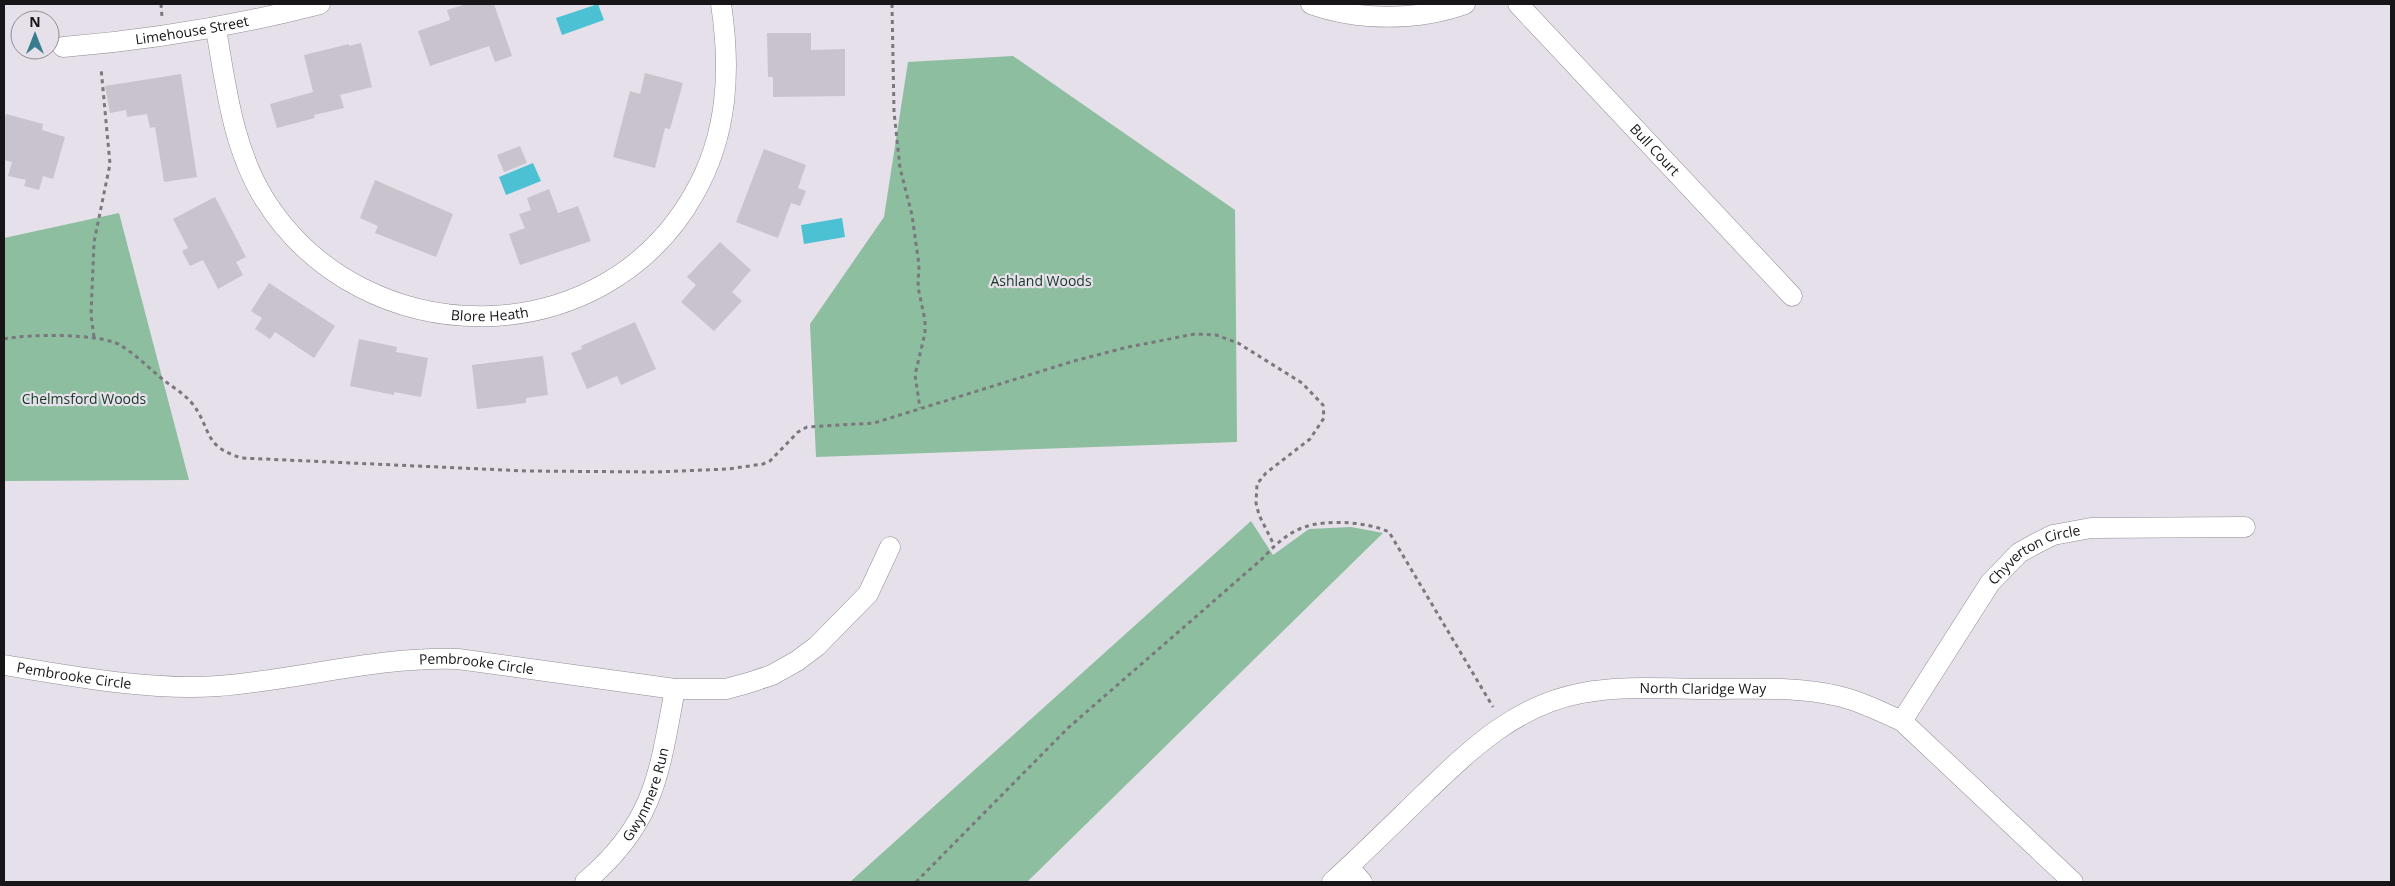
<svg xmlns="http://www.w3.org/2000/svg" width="2395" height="886" font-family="'Open Sans',sans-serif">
  <rect width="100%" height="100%" fill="#e5e0e9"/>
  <g fill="#8cbe9f">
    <polygon points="1013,56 1235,210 1237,442 816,457 810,324 884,217 908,62"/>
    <polygon points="119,213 189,480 4,481 4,238"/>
    <polygon points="1251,521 1273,555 1309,529 1351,527 1383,533 1027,882 850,882"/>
  </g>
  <g fill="#4cc1d3">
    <polygon points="598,4 604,20 562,35 556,18"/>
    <polygon points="533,163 541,181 506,195 499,177"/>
    <polygon points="842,218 845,237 804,244 801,225"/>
  </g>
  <g fill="#c8c3cc">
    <polygon points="467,4 494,4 512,56 495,62 489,46 430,66 418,31 450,20 447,10"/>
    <polygon points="767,33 811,33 811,50 845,49 845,96 773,97 773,77 768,77"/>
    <polygon points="361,43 372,87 340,95 344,108 314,115 315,118 277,128 270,104 313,92 304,55 349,44 349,46"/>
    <polygon points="645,73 683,83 670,129 665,128 655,168 613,157 630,91 640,94"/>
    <polygon points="181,74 197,177 164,182 155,127 150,128 147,114 127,117 126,110 110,113 105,86"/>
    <polygon points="6,114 43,124 42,130 65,137 53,179 43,176 39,190 24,186 26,180 8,176 12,162 4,160 4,123"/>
    <polygon points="520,146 527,163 504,172 497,155"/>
    <polygon points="764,149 806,165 798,188 806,191 800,206 791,203 778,238 736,222"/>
    <polygon points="375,180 453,214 436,257 375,233 378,226 360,218"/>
    <polygon points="549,189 558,213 578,206 591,241 520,265 509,234 525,228 519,214 531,210 527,198"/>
    <polygon points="215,197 246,257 236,262 243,275 218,289 203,260 190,266 182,251 188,248 173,219"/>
    <polygon points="720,242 751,270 732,292 742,301 714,331 681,302 696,285 687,277"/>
    <polygon points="269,283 335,326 314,358 275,332 270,339 255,329 262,318 251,311"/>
    <polygon points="635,322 656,369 621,385 617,376 587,389 571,353 582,349 581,346"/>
    <polygon points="359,339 397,347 396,352 428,358 421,397 394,392 394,395 350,386"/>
    <polygon points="543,356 548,395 526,398 526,403 477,409 472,365"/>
  </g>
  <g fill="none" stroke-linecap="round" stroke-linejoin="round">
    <g stroke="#928d96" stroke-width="21">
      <g id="street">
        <path d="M1311 4C1359 21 1417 21 1465 4"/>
        <path id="s1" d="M1518 4 1792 296"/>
        <path id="s2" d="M216 29C226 87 233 149 265 200 363 355 602 357 694 194 728 135 731 70 721 4"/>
        <path id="s3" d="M63 47C150 40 235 26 320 4"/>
        <path id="s4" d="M4 665C71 676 150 691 218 686 298 680 378 656 458 659L675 689H726L748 683 772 675 797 661 817 646 868 594 890 547"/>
        <path id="s5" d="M1902 721 1990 583 2019 553 2035 544 2053 535 2091 528 2245 527"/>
        <polyline points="1349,867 1362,882"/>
        <path id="s6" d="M585 882C655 823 659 774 675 689"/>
        <path id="s7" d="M1332 882C1364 853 1394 823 1425 793 1471 749 1516 705 1582 693 1623 685 1668 689 1710 689 1752 689 1797 686 1838 696 1861 701 1881 712 1902 721L2073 882"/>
      </g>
    </g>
    <g stroke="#7b787d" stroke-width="3" stroke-dasharray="4 4" stroke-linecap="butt">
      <polyline points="161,4 162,17"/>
      <polyline points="892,4 894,112 900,168 912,215 919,265 918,287 925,320 925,333 915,375 920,408"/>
      <polyline points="94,337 91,315 94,242 110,164 101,68"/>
      <path d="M4 339C28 334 99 333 120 345 135 354 148 367 161 378 171 386 183 393 191 402 213 429 201 446 242 458L526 471 657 472 728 469 763 464 770 461 798 432 807 427 874 423 1074 361 1128 347 1195 334 1216 335 1238 343 1302 383 1323 405 1324 418 1310 439 1266 473 1257 484 1256 503 1259 515 1274 545"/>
      <path d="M916 882 1068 728 1262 559C1274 546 1288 532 1305 527 1327 519 1368 522 1389 532L1493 707"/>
    </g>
    <use href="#street" stroke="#fff" stroke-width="20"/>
  </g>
  <g text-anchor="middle" stroke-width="4.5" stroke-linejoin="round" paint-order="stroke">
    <g font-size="14" fill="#171518" stroke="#e5e0e9">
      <text dy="5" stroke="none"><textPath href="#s3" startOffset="130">Limehouse Street</textPath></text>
      <text dy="5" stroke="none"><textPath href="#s1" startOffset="200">Bull Court</textPath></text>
      <text dy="5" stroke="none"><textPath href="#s2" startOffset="444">Blore Heath</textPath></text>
      <text dy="5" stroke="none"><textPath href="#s5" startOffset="218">Chyverton Circle</textPath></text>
      <text dy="5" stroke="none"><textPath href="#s4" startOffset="476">Pembrooke Circle</textPath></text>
      <text dy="5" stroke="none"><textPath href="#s4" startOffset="71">Pembrooke Circle</textPath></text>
      <text dy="5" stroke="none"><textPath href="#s7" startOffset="439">North Claridge Way</textPath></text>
      <text dy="5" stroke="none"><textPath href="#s6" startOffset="109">Gwynmere Run</textPath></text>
    </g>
    <g font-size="14" fill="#153825" stroke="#e5e0e9">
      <text x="1041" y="286">Ashland Woods</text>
      <text x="84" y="404">Chelmsford Woods</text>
    </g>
  </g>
  <rect width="2395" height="886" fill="none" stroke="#171518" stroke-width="10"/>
  <g transform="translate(35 35)"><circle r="24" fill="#e5e0e9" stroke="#938f95"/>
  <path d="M0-4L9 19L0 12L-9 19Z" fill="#397c8d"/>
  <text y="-8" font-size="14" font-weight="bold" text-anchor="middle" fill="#171518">N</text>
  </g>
</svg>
